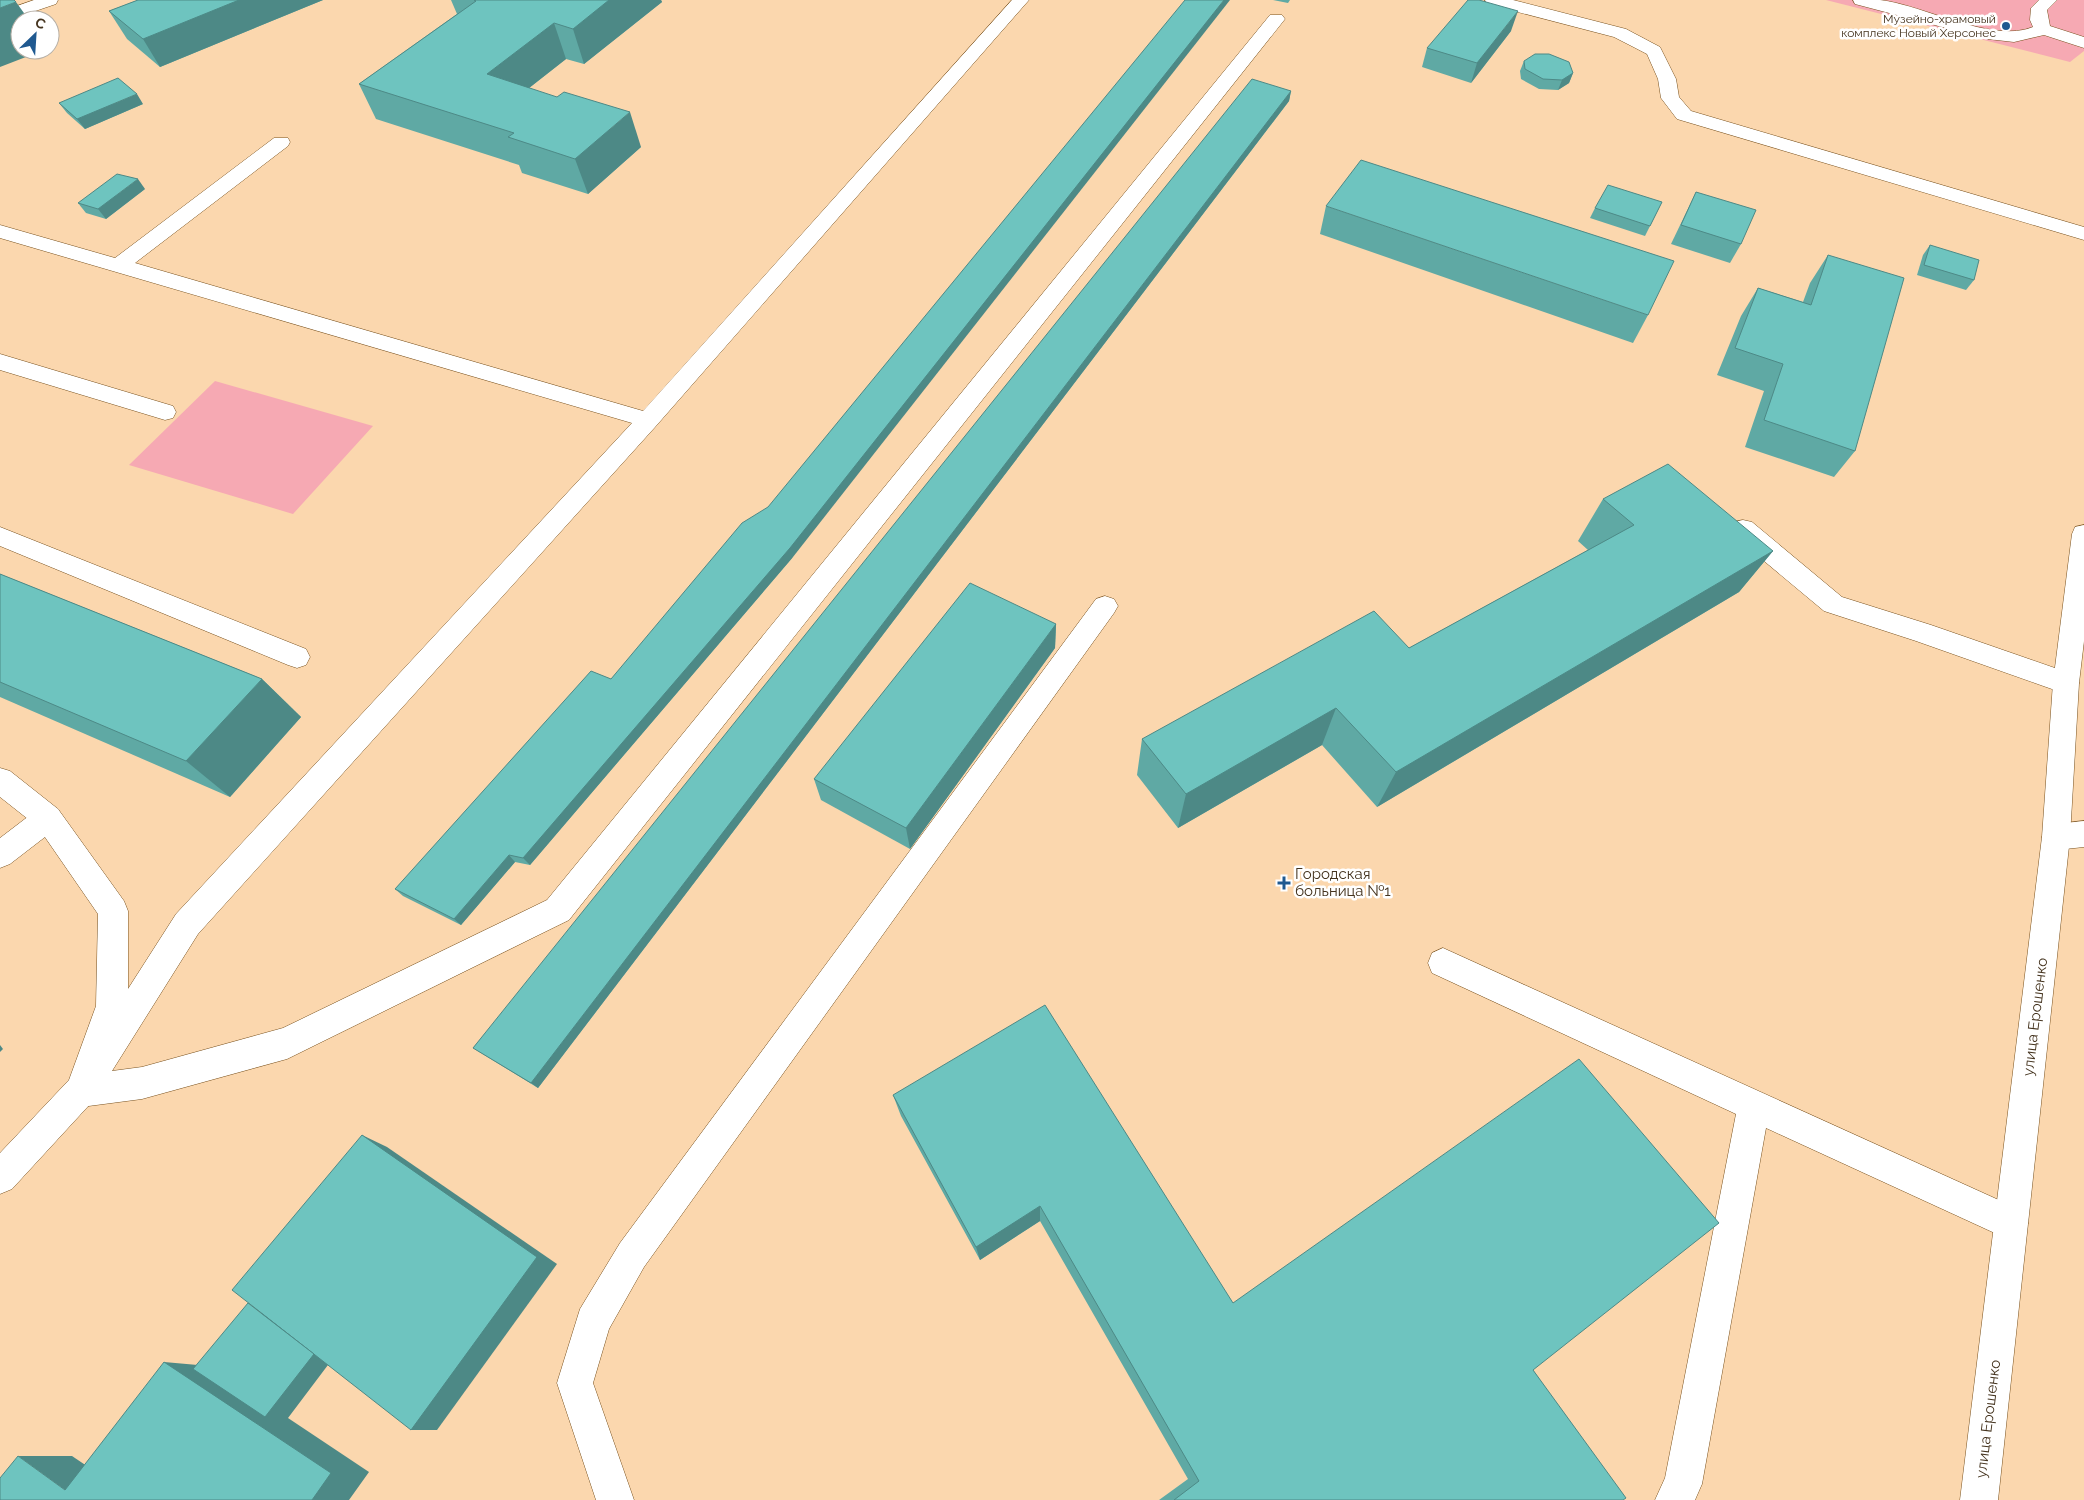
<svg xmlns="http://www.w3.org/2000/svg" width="2084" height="1500" font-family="Raleway,sans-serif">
  <rect width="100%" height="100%" fill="#fbd7ae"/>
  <g fill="#f6a9b3">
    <polygon points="1826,0 2084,0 2084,51 2070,62"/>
    <polygon points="215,381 373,426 293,514 129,465"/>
  </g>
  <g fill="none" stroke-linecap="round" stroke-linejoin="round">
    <g stroke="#79521f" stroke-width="1">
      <g id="service">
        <polygon points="34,0 58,0 56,4 0,23 0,12"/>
        <polygon points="1012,0 1029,0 656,426 198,934 112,1071 142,1067 283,1028 547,900 1270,15 1282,15 1285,19 569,920 287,1059 142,1099 81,1107 70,1102 65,1091 70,1080 86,1074 82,1064 87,1053 176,914 632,423 0,238 0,225 115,258 274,138 288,138 290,142 288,146 135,263 643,411"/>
        <polygon points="1485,0 1513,0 1626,29 1660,47 1676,79 1679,97 1691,111 2084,227 2084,240 1677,119 1661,98 1658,79 1647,54 1614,37 1487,4"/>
        <path d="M1853 0C1861 0 1871 0 1880 0 1924 5 1992 44 2033 27L2030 20 2031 8 2039 0H2057L2047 10 2050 26 2084 37V48L2044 35 2014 42 1988 39 1855 4Z"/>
        <polygon points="0,354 173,406 176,412 173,418 165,420 0,370"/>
        <polygon points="1743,520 1752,522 1842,597 1931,625 2075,675 2079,683 2075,691 2066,694 1916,641 1824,611 1734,536 1731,529 1734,522"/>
        <polygon points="0,527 306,649 310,657 306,665 297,668 288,665 0,546"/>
        <polygon points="1105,596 1114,599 1118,606 1114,613 644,1267 609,1329 593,1383 634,1500 596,1500 557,1383 580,1309 620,1243 1096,599"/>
        <polygon points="48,805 58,809 62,818 58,827 10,864 0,868 0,838 38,809"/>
        <polygon points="2084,821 2084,847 2056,850 2046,846 2042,837 2046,828 2056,824"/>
        <polygon points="1443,948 2023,1211 2028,1223 2023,1235 2011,1240 1999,1235 1766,1128 1702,1484 1695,1500 1655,1500 1665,1478 1736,1114 1432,973 1428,963 1432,953"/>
      </g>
    </g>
    <g stroke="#79521f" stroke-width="1">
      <polygon id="minor" points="0,768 10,771 58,809 124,901 128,911 128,1006 92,1102 12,1189 0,1194 0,1153 69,1080 96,1006 98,914 38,827 0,797"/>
    </g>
    <g stroke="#79521f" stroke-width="1">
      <polygon id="secondary" points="2084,525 2084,641 2079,683 2070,837 1998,1500 1960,1500 2042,837 2053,683 2072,534 2075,527"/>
    </g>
    <use href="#service" fill="#fff" fill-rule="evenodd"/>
    <use href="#minor" fill="#fff" fill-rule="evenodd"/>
    <use href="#secondary" fill="#fff" fill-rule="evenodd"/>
  </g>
  <g fill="#5fa9a4">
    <polygon points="138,0 323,0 160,67 127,39 109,11"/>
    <polygon points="451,0 661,0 662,2 584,64 566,59 529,88 641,147 588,194 522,173 519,165 376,119 359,84 457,14"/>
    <polygon points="1273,0 1290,0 1288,3"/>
    <polygon points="1511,31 1471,83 1422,67 1427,48"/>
    <polygon points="1524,61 1573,73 1569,83 1558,90 1539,89 1521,79 1520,71"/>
    <polygon points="1291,91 1289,101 538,1088 473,1048"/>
    <polygon points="59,103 143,104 85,129 67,113"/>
    <polygon points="145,189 106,219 86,213 78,203"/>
    <polygon points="1696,192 1741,244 1730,263 1671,244"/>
    <polygon points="1662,202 1645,236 1590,218 1595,208"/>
    <polygon points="1326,206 1648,315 1633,343 1320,234"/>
    <polygon points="1930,245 1974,280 1966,290 1917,275 1923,255"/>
    <polygon points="1828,255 1855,451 1834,477 1745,447 1764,391 1717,375 1741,316 1758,288 1803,302 1810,283"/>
    <polygon points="1603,499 1773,551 1739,592 1377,807 1322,745 1178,828 1137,775 1142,739 1409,648 1588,550 1578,541"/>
    <polygon points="793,557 530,865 515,862 461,925 403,896 395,889 611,679"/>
    <polygon points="0,574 262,679 301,717 230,797 0,697"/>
    <polygon points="1056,624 1055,648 910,849 821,800 814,779"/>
    <polygon points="893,1095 1233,1303 1533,1370 1623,1500 1159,1500 1188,1479 1040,1221 980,1260 901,1116"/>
  </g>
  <g fill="#4d8986">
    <polygon points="239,0 323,0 160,67 143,39"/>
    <polygon points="609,0 661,0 662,2 584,64 573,29"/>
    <polygon points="1224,0 1230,0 793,557 530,865 523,858"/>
    <polygon points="16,2 29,20 20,20 20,50 44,50 0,67 0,8"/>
    <polygon points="1518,11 1511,31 1471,83 1477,63"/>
    <polygon points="554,23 566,59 501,110 487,74"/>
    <polygon points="1573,73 1569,83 1558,90 1562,80"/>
    <polygon points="1291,91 1289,101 538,1088 531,1083"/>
    <polygon points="137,94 143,104 85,129 77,119"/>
    <polygon points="630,112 641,147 588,194 575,159"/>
    <polygon points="138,179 145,189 106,219 98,209"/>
    <polygon points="1773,551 1739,592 1377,807 1396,772"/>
    <polygon points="1056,624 1055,648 910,849 906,828"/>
    <polygon points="262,679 301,717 230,797 186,761"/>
    <polygon points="1336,708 1322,745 1178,828 1186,794"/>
    <polygon points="509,855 515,862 461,925 454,919"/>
    <polygon points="0,1045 3,1049 0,1052"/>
    <polygon points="362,1135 387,1147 557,1264 437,1430 411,1430"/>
    <polygon points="1040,1206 1040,1221 980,1260 976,1247"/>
    <polygon points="273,1303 337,1353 288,1418 369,1472 349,1500 312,1500 164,1362 209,1366"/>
    <polygon points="18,1456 72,1456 118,1487 65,1490"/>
  </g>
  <g fill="#6ec4bf" stroke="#4d8986">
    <polygon points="0,0 14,0 16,2 0,8"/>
    <polygon points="138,0 239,0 143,39 109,11"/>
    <polygon points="474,0 609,0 573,29 554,23 487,74 557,97 564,92 630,112 575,159 508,137 514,133 359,84 476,1"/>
    <polygon points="1185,0 1224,0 790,548 523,858 509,855 454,919 395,889 591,671 611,679 742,523 768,507"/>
    <polygon points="1468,0 1479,0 1518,11 1477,63 1427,48"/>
    <polygon points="1535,54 1549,54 1569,62 1573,73 1562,80 1543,79 1525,69 1524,61"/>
    <polygon points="118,78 137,94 77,119 59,103"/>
    <polygon points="1252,79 1291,91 531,1083 473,1048"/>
    <polygon points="1361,160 1674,261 1648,315 1326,206"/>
    <polygon points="117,174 138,179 98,209 78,203"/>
    <polygon points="1608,185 1662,202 1650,226 1595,208"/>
    <polygon points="1696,192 1756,210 1741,244 1681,225"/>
    <polygon points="1930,245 1979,260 1974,280 1924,265"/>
    <polygon points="1828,255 1904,278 1855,451 1764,420 1783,364 1735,348 1758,288 1811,305"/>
    <polygon points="1668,464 1773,551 1396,772 1336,708 1186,794 1142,739 1374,611 1409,648 1634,525 1603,499"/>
    <polygon points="0,574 262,679 186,761 0,682"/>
    <polygon points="970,583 1056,624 906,828 814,779"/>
    <polygon points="1045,1005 1233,1303 1579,1059 1719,1223 1533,1370 1626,1498 1623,1500 1174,1500 1199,1481 1040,1206 976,1247 893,1095"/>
    <polygon points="362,1135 537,1257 411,1430 232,1290"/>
    <polygon points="248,1303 314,1354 265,1417 193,1369"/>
    <polygon points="164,1362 331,1473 312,1500 0,1500 0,1478 18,1456 65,1490"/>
  </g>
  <g fill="#1f5990" stroke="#fff" stroke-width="2">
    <circle cx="2006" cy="26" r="5"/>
    <path d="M1281.5 875.5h5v5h5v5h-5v5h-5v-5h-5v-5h5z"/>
  </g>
  <g text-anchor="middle" stroke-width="5" stroke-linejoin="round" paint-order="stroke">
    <g font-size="12" fill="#45341f" stroke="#fff" text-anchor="end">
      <text x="1996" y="23">Музейно-храмовый<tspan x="1996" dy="14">комплекс Новый Херсонес</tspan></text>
    </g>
    <g font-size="15" fill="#45341f" stroke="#fff" text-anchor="start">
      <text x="1295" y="879">Городская<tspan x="1295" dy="17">больница №1</tspan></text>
    </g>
    <g font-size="15" fill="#45341f" stroke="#fff">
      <text transform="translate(2035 1017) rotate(-83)" y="5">улица Ерошенко</text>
      <text transform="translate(1988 1419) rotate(-83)" y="5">улица Ерошенко</text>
    </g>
  </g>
  <g transform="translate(35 35) rotate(25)"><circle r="24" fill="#ffffff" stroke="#b5aea5"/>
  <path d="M0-4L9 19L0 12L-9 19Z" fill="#1f5990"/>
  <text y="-8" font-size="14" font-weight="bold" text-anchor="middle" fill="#45341f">С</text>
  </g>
</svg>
